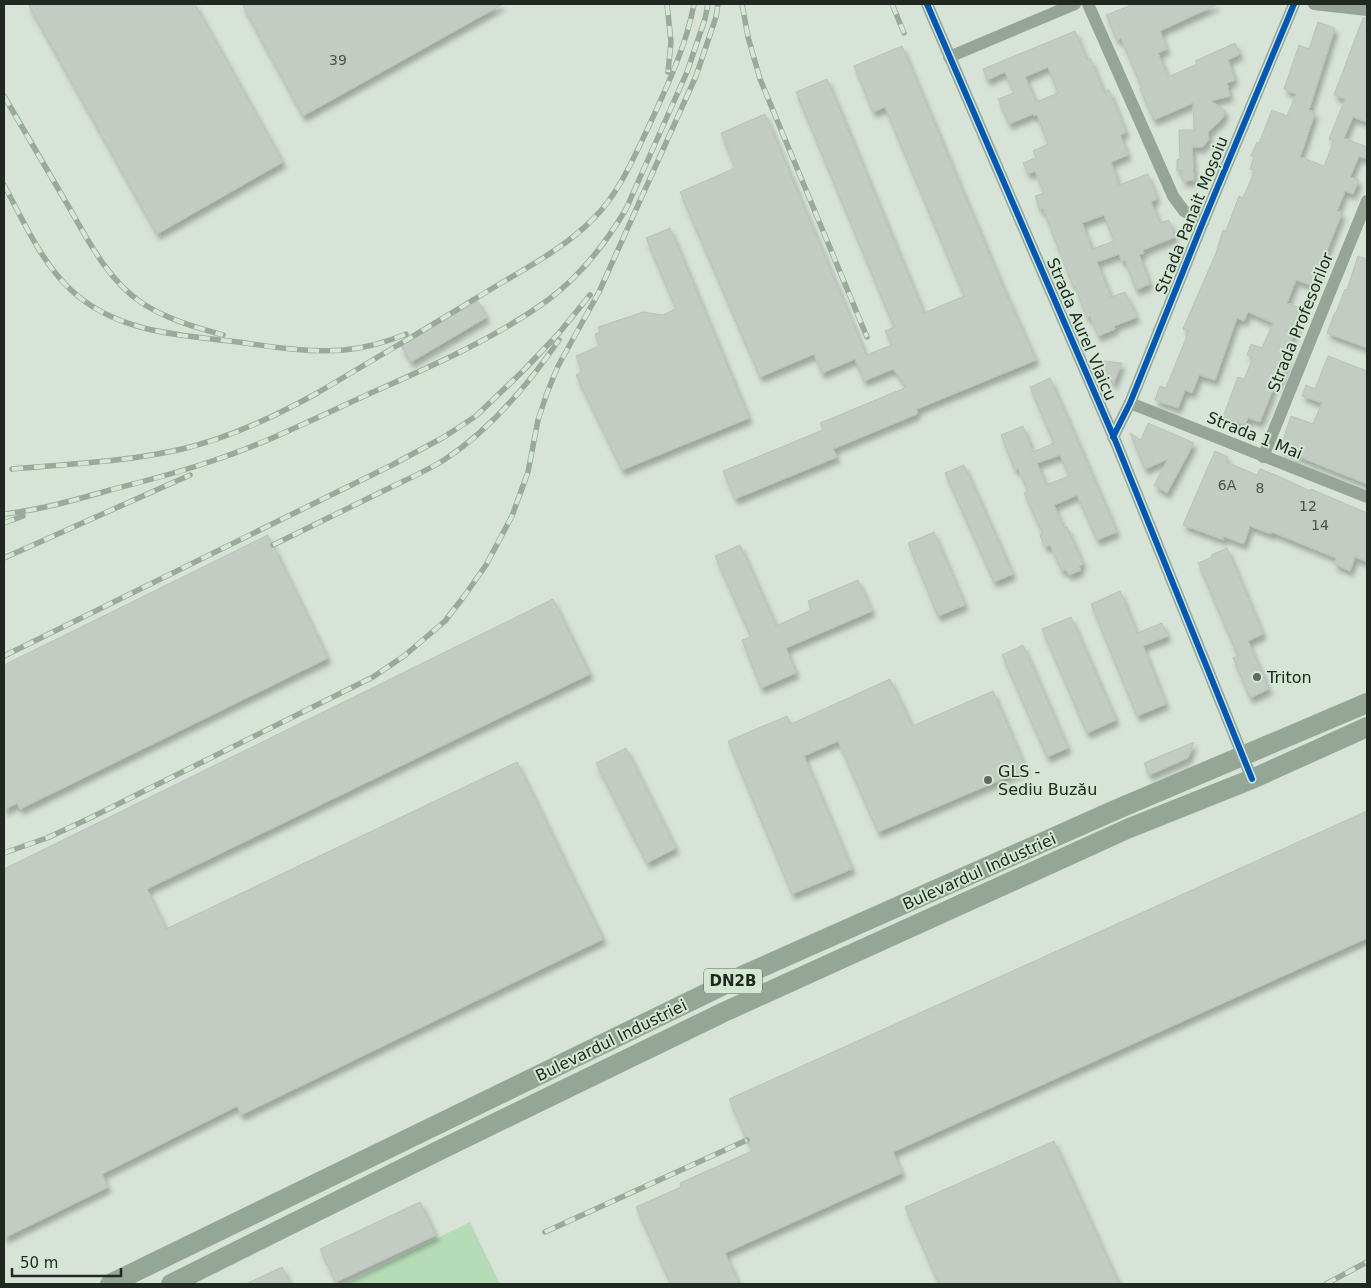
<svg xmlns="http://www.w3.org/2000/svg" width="1371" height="1288" font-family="'DejaVu Sans',sans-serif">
  <defs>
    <filter id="shadow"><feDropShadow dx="3" dy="5.5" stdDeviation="2.5" flood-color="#0004"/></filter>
  </defs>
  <rect width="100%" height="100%" fill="#d8e3d8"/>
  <polygon fill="#b5dcb7" points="470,1222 500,1284 345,1284"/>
  <g fill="#c3ccc3" stroke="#b9c2b9" fill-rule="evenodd" filter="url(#shadow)">
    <polygon points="28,4 195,4 283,162 157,234"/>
    <polygon points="242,4 503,4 303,116"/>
    <polygon points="1134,4 1218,4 1160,31 1167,49 1158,53 1168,77 1197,64 1195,61 1235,43 1240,54 1228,60 1235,80 1227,83 1230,96 1211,101 1226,111 1222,119 1208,132 1209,139 1203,147 1192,147 1194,180 1182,181 1182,170 1177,171 1177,160 1180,159 1179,130 1194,130 1193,103 1154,120 1140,89 1142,88 1121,38 1117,40 1106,15"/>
    <polygon points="1363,18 1367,18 1367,122 1353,117 1344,138 1367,147 1367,159 1359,156 1350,177 1359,180 1353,194 1345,191 1337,211 1342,213 1313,286 1296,280 1287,303 1303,309 1291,341 1292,341 1286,357 1288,358 1282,375 1277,385 1275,384 1260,422 1248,418 1245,425 1223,417 1238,377 1244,379 1253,358 1247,355 1251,344 1262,348 1273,323 1248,312 1244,321 1237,318 1215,380 1199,375 1192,393 1185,390 1178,408 1155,400 1160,386 1166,388 1189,331 1183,329 1216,253 1223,230 1226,231 1239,196 1243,198 1255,170 1250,169 1254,157 1251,156 1257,142 1259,143 1272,110 1287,116 1296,94 1284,89 1299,45 1309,49 1318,22 1335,28 1309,110 1315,113 1300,157 1324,166 1334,141 1329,139 1345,99 1334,95"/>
    <path d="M1075 31 1087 60 1090 58 1104 92 1109 90 1126 132 1120 135 1128 155 1111 162 1119 185 1148 174 1157 199 1151 202 1160 223 1169 220 1175 237 1143 250 1144 253 1139 255 1150 284 1136 290 1125 260 1122 262 1119 254 1097 262 1111 297 1125 292 1137 317 1114 326 1115 329 1098 336 1090 316 1087 318 1075 286H1073L1043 209 1040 210 1035 196 1044 193 1035 171 1028 174 1023 163 1036 158 1033 151 1048 144 1037 115 1034 116 1033 114 1009 124 998 99 1014 93 1005 72 987 80 983 69ZM1048 67 1058 93 1036 102 1025 77ZM1104 215 1114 241 1092 249 1082 223Z"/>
    <polygon points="902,46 1000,280 1036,360 917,409 917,414 833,449 837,457 735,499 723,471 823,430 820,423 907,387 893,369 864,381 855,359 822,373 814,354 760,377 680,192 735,168 721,133 765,114 866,355 892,345 885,331 894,327 796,92 827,79 924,313 964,296 885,107 873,112 854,66"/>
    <polygon points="670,228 749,418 622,470 576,375 582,372 576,356 599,346 595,334 600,332 598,327 643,312 662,315 676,309 646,238"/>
    <polygon points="1358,256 1367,259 1367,348 1327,333 1335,312 1336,313 1345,289 1347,290"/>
    <polygon points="478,301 487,317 411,362 401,346"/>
    <polygon points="1328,356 1367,371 1367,484 1280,449 1291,416 1313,424 1322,403 1302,396 1306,385 1315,389"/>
    <polygon points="1103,361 1122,363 1113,385"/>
    <path d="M1050 378 1117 532 1097 540 1077 495 1054 505 1064 528 1067 527 1083 564 1079 566 1081 570 1069 575 1066 570 1062 571 1050 545 1045 547 1040 535 1043 534 1024 493 1028 491 1018 468 1015 470 1001 435 1023 426 1033 452 1054 443 1030 387ZM1060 455 1069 476 1046 485 1037 463Z"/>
    <polygon points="1148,423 1194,443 1167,493 1154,485 1168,459 1145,469 1130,433 1141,440"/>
    <polygon points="1215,451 1228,457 1226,462 1257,475 1260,469 1278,476 1310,491 1311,489 1367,513 1367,562 1355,557 1350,571 1334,564 1336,558 1272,532 1271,534 1250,526 1244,544 1222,536 1224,540 1183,525"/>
    <polygon points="964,465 1013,574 994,582 945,473"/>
    <polygon points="934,532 965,605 938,616 908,543"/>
    <polygon points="268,535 328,658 20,809 17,803 4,810 4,665"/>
    <polygon points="740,545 776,626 811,610 808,601 858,580 872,611 786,648 796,673 761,688 742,640 751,637 715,556"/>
    <polygon points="1227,548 1263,634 1248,641 1269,689 1250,698 1233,658 1238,656 1198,563 1212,557 1211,555"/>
    <polygon points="1120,591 1137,633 1162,623 1168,636 1143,646 1166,704 1137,716 1091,604"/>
    <polygon points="553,599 590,674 147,889 166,929 517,762 603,939 241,1115 237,1106 102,1174 108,1187 4,1238 4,869"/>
    <polygon points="1071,617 1116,720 1087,733 1042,629"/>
    <polygon points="1023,645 1068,748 1047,757 1002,655"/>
    <polygon points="890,679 912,726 993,691 1026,769 878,832 838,741 804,756 852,869 792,894 728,741 787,716 791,724"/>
    <polygon points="1194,742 1188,758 1149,775 1144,763"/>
    <polygon points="626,748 676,848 647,863 596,763"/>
    <polygon points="1367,811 1367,938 893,1152 902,1173 725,1253 739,1284 671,1284 636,1207 681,1187 680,1183 752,1151 729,1099"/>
    <polygon points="1054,1141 1119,1284 939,1284 905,1207"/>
    <polygon points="420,1202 436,1235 336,1282 320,1249"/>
    <polygon points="282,1267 291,1284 246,1284"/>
  </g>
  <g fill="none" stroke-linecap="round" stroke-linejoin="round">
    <g stroke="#96a597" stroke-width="12">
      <polyline points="927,4 1115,440 1252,779"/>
      <polyline points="1088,4 1173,196 1184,211 1203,222"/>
      <polyline points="1314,4 1367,10"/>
      <polyline points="949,57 1075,4"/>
      <polyline points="1130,403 1367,497"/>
      <polyline points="1113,437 1130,403 1203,222 1294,4"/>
      <polyline points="1263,457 1367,201"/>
    </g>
    <g stroke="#94a797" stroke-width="20">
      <polyline points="110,1284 744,975 1113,811 1367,703"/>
      <polyline points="171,1284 440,1150 724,1012 1127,829 1252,779 1367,727"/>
    </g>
    <g stroke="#9ca89c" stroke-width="5.5">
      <g id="rail">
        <polyline points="667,4 671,42 668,72"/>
        <polyline points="742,4 748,37 760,79 867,337"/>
        <polyline points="892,4 904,33"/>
        <path d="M4 96C23 129 43 163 63 197 85 234 105 278 142 303 166 319 195 327 223 335"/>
        <path d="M4 185C23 220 41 262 71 290 117 333 180 335 238 342 274 347 308 353 344 350 365 348 387 342 406 334"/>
        <path d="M12 469C69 464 126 462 182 449 230 438 276 416 319 392 375 359 432 325 488 291 524 269 564 249 594 218 619 193 633 159 648 128 666 89 686 47 694 4"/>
        <path d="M4 514C40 510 75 500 110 490 145 481 181 472 215 460 269 442 320 416 371 393 432 366 494 339 548 300 580 276 606 243 626 209L687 72 705 19 708 4"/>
        <polyline points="4,523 23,516"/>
        <path d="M273 545C308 528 344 510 379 493 401 482 423 473 444 460 490 430 528 385 559 340"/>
        <polyline points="4,558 190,475"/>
        <polyline points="4,656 392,465 444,437 476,416 524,370 559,333 590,295"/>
        <polyline points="4,853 47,838 88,819 373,677 404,656 431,633 445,621 465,595 486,565 512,516 528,472 538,420 547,393 558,366 599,292 696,76 716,17 718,4"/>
        <polyline points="545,1232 747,1140"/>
        <polyline points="1326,1284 1367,1262"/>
      </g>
    </g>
    <use href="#rail" stroke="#d3e8d3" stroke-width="4" stroke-dasharray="11" stroke-linecap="butt"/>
    <g stroke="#d3e8d3" stroke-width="9">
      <g id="cycleway">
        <polyline points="927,4 1115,440 1252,779"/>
        <polyline points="1113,437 1130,403 1203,222 1294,4"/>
      </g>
    </g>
    <use href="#cycleway" stroke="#0057b8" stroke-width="6"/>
  </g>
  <g fill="#606961" stroke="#d3e8d3" stroke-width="2">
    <circle cx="1257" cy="677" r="5"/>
    <circle cx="988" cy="780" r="5"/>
  </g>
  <g text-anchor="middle" stroke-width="4" stroke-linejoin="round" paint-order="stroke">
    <g font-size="14" fill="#4a524a">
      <text x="338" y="65">39</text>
      <text x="1227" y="490">6A</text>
      <text x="1260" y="493">8</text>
      <text x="1308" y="511">12</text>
      <text x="1320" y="530">14</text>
    </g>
    <rect fill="#d3e8d3" stroke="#566256" stroke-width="1" x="704" y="968.5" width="58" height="25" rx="4"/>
    <g font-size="15" font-weight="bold" fill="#202821">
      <text x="733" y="986">DN2B</text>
    </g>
    <g font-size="16" fill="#202821" stroke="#d3e8d3">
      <text transform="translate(1191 215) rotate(-68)" y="6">Strada Panait Moșoiu</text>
      <text transform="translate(1300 322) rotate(-68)" y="6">Strada Profesorilor</text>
      <text transform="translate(1082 329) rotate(67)" y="6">Strada Aurel Vlaicu</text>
      <text transform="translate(1255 435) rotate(22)" y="6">Strada 1 Mai</text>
      <text transform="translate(979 871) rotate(-24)" y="6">Bulevardul Industriei</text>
      <text transform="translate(611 1040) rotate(-26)" y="6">Bulevardul Industriei</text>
    </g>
    <g font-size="16" fill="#202821" stroke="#d3e8d3" text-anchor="start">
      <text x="1267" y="683">Triton</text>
      <text x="998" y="777">GLS -<tspan x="998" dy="18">Sediu Buzău</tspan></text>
    </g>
  </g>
  <rect width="1371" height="1288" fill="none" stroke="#202821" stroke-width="10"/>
  <path d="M12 1268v8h109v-8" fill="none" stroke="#202821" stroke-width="2.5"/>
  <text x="20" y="1268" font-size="15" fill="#202821" stroke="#d3e8d3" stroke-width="4" paint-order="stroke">50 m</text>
</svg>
